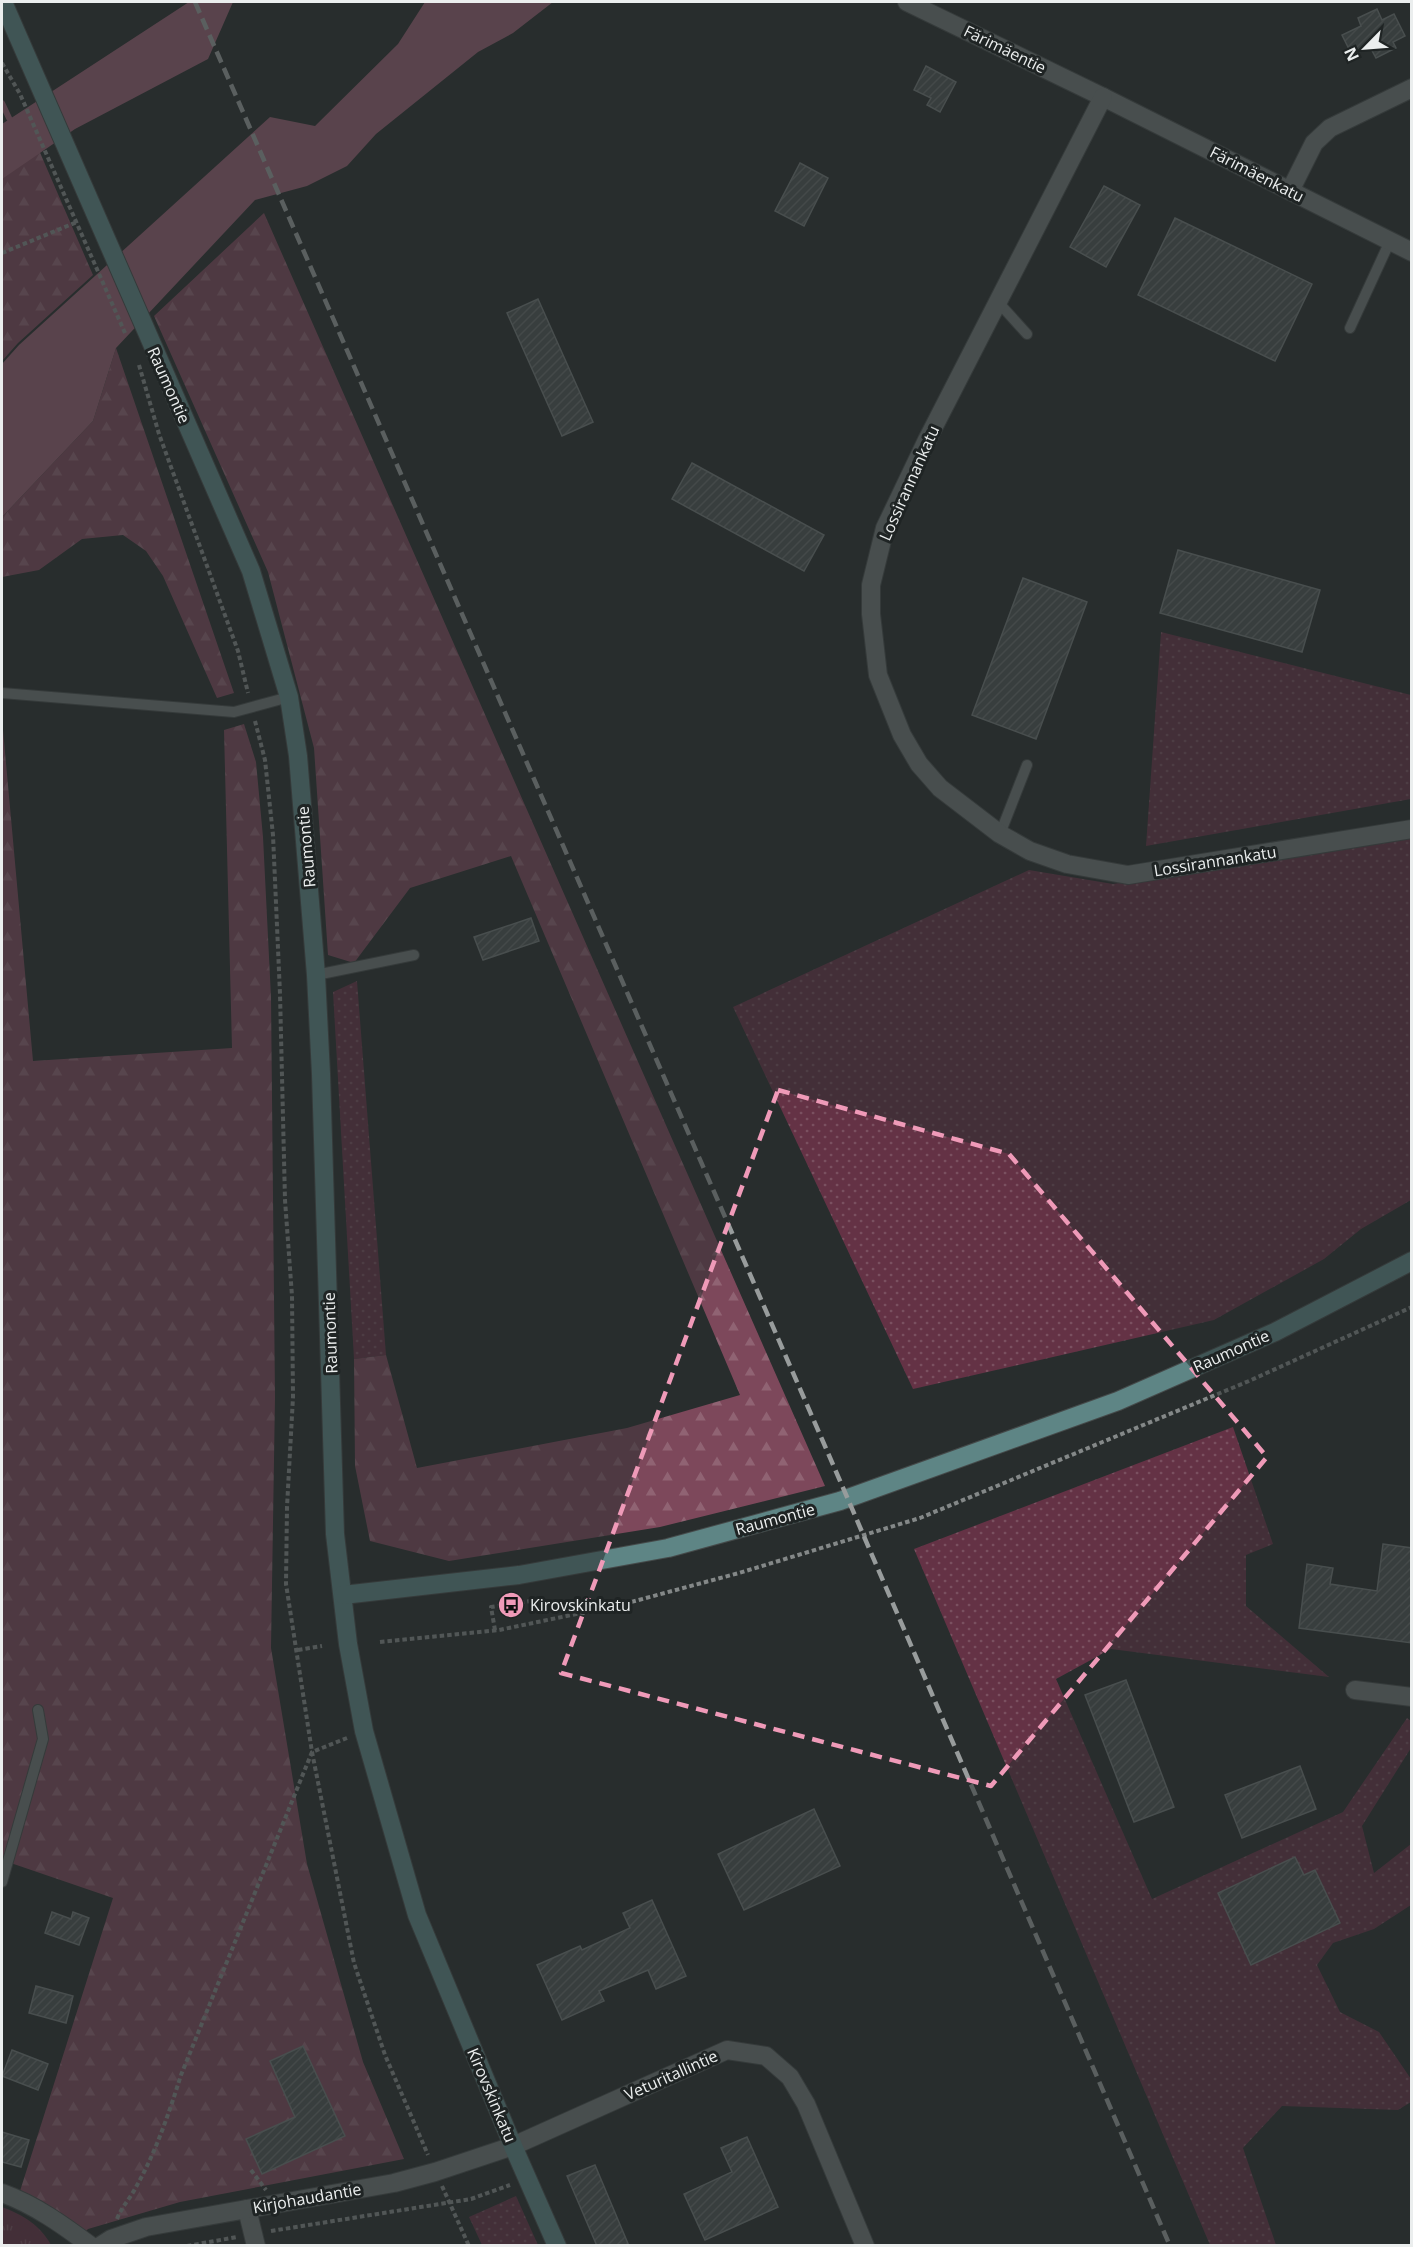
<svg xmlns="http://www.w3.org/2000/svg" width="1413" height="2247" font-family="'Open Sans',sans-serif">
  <defs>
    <pattern id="grass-dots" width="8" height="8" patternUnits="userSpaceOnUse" patternTransform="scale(1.5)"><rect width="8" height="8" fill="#643245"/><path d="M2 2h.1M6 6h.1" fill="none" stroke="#7a5060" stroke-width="1.8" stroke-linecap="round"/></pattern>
    <pattern id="forest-firs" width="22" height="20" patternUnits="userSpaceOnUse" patternTransform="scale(1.5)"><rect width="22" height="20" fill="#7d485b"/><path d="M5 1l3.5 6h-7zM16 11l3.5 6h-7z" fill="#906373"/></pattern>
    <pattern id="park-tufts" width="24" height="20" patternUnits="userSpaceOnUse" patternTransform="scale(1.5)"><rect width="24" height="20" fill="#643245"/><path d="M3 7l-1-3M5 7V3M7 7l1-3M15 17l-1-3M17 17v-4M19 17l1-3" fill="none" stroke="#7a5060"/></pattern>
    <pattern id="building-hatch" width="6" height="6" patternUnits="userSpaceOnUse" patternTransform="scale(1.5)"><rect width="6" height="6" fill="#4c5252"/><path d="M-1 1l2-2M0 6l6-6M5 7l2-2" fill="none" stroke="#666b6b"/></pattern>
  </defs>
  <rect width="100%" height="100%" fill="#282d2d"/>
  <g fill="url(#grass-dots)">
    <polygon points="1161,632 1411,695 1411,799 1146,846"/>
    <polygon points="1411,834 1411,1200 1361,1229 1324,1259 1214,1320 913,1389 733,1007 1029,870 1113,884"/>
    <polygon points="357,981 386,1355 354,1359 333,992"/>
    <polygon points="1233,1427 1273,1544 1246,1555 1246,1606 1329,1677 1111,1649 1056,1679 1152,1899 1343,1812 1407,1718 1411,1721 1411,1748 1362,1826 1374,1873 1411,1844 1411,1905 1374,1929 1333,1943 1317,1965 1340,2012 1379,2032 1411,2079 1411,2102 1398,2110 1282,2106 1243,2148 1276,2245 1210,2245 914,1549"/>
    <polygon points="516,2196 538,2245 482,2245 469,2217"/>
  </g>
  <g fill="url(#forest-firs)">
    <polygon points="35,141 93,275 18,343 2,361 2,171"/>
    <polygon points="264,213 825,1486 660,1527 449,1561 370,1541 355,1466 354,1359 386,1355 417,1468 627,1428 740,1395 511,856 410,888 354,963 328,955 314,748 268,572 154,316"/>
    <polygon points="116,348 234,693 217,698 163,576 146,551 123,535 82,539 39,570 2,577 2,517 93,421"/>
    <polygon points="2,719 33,1061 232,1048 224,730 244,724 256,762 263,837 271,997 275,1397 271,1648 307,1864 363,2062 404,2159 180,2202 88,2229 80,2237 20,2191 113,1898 2,1860"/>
  </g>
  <path fill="url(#park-tufts)" d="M2 2207C23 2215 40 2225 51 2245H2Z"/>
  <g fill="#955e71">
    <polygon points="189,2 233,2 208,59 75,129 2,179 2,124"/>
    <polygon points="425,2 553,2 513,33 478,52 376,134 347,166 307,186 255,200 116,348 93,421 2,517 2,364 19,345 270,117 315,126 398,44"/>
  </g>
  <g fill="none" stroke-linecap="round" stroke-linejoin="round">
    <polyline stroke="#955e71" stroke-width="6" points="2,103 9,118"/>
  </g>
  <g fill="url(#building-hatch)" stroke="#707676" stroke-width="1.5">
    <polygon points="1377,9 1382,20 1394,14 1405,36 1393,42 1396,48 1376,58 1370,47 1352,55 1342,35 1361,26 1358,18"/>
    <polygon points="926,66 956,82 940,112 927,105 931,98 914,90"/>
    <polygon points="800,163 828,178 804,226 775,211"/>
    <polygon points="1104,186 1140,205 1106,267 1070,247"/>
    <polygon points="1175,218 1312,284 1275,361 1138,295"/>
    <polygon points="538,299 593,422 562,436 507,313"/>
    <polygon points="692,463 824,535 804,571 672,499"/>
    <polygon points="1178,550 1320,590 1302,652 1160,613"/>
    <polygon points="1023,578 1087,602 1036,739 972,715"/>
    <polygon points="531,918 539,941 483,960 474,937"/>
    <polygon points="1383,1544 1412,1548 1412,1643 1299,1628 1307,1564 1333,1568 1330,1584 1377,1591"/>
    <polygon points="1126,1680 1174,1807 1134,1822 1085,1695"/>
    <polygon points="1300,1766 1316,1809 1242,1838 1225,1795"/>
    <polygon points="814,1809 840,1866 744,1910 718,1854"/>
    <polygon points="1295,1857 1304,1875 1315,1870 1340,1923 1251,1965 1218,1893"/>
    <polygon points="652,1900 686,1976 656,1989 648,1970 599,1991 604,2001 562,2020 537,1965 580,1946 582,1950 630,1928 623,1913"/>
    <polygon points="52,1912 71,1919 73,1912 89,1918 79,1945 45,1933"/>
    <polygon points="36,1986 73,1996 66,2023 29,2013"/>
    <polygon points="303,2046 345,2136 262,2174 246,2139 295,2117 270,2061"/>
    <polygon points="12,2050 48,2064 38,2090 2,2076"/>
    <polygon points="2,2132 29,2140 21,2167 2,2162"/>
    <polygon points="747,2137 778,2207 705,2240 684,2194 732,2172 721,2148"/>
    <polygon points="595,2165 629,2246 597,2246 567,2176"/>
  </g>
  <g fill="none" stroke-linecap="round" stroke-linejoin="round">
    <g stroke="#454a4a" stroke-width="12">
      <g id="lane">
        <polyline points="998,302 1027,334"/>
        <polyline points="1350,328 1390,241"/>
        <polyline points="2,693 234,712 289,697"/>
        <polyline points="1000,834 1027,765"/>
        <polyline points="316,975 414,955"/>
        <polyline points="2,1882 43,1739 38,1710"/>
      </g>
    </g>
    <g stroke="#454a4a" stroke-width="20">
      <g id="street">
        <polyline points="907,2 1103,97 1412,252"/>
        <polyline points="1103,97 927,440 885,528 871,585 871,614 878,675 902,735 919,764 940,788 1000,834 1030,851 1067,864 1128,875 1412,829"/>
        <polyline points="1290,191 1314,143 1330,128 1412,88"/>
        <polyline points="1355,1690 1412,1697"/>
        <path d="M2 2193C35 2205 63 2225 91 2246"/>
        <polyline points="247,2209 256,2246"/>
        <polyline points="100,2246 111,2239 146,2227 394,2183 435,2172 513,2146 727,2050 766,2056 790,2077 806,2104 865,2246"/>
      </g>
    </g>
    <g stroke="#454a4a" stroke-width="20">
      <g id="secondary">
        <polyline points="3,2 251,571 289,697 298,756 316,975 321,1074 335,1534 348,1644 364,1731 417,1915 513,2146 557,2246"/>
        <polyline points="343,1595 519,1575 668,1548 840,1501 1118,1401 1275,1332 1412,1261"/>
      </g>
    </g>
    <g stroke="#848888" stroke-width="4" stroke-dasharray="4.5 3" stroke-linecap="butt">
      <polyline points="2,63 20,94 125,333"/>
      <polyline points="2,253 77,222"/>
      <polyline points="139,365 159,434 238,651 248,693"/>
      <polyline points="255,721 265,760 273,835 280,994 285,1200 292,1296 293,1397 287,1507 286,1584 312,1752 354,1963 385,2055 428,2155"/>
      <polyline points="495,1630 491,1607 531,1601"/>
      <polyline points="380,1642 499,1630 620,1605 739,1573 920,1518 1249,1381 1412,1307"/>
      <polyline points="298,1650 322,1646"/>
      <polyline points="251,2170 266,2190"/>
      <polyline points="442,2186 469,2246"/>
      <path d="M117 2219C122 2206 130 2199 136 2187 156 2152 169 2113 181 2075L312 1752 347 1738"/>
      <polyline points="271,2231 471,2199 510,2185"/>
      <polyline points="187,2246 237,2237"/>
    </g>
    <use href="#lane" stroke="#6f7575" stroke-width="10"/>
    <use href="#street" stroke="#6f7575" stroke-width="18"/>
    <use href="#secondary" stroke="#5e8585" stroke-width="18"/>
    <polyline stroke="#989c9c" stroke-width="4.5" stroke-dasharray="12 6" stroke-linecap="butt" points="195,2 828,1453 1170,2246"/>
  </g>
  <path d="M0 0H1413V2247H0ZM778 1090 1009 1154 1267 1457 991 1786 561 1673Z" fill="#282d2d" fill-opacity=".55" fill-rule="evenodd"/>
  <path fill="none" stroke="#ef9ab8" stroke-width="4.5" stroke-dasharray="12 8" stroke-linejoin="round" d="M778 1090 1009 1154 1267 1457 991 1786 561 1673Z"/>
  <defs>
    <g id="bus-disc" transform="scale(1.35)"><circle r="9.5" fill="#ef9ab8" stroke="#1f2424"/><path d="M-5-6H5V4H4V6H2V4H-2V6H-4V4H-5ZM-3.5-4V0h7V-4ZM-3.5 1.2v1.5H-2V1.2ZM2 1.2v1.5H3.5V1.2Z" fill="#111"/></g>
  </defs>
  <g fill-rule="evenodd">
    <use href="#bus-disc" x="511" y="1605"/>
  </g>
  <g text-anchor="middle" stroke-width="6" stroke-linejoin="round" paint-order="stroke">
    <g font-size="16" fill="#ebeeee" stroke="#1f2424">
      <text transform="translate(1005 49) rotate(26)" y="6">Färimäentie</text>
      <text transform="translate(1257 174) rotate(27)" y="6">Färimäenkatu</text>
      <text transform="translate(169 385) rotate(66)" y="6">Raumontie</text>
      <text transform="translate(909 483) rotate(-66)" y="6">Lossirannankatu</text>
      <text transform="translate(306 847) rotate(-95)" y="6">Raumontie</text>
      <text transform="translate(1215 861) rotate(-9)" y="6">Lossirannankatu</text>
      <text transform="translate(330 1333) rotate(-92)" y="6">Raumontie</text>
      <text transform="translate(1231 1351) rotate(-24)" y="6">Raumontie</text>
      <text transform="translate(775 1519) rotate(-15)" y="6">Raumontie</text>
      <text transform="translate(671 2075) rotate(-24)" y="6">Veturitallintie</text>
      <text transform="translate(492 2095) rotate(67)" y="6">Kirovskinkatu</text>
      <text transform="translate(307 2198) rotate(-10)" y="6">Kirjohaudantie</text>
    </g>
    <g font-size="16" fill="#ebeeee" stroke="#1f2424" text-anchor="start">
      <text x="530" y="1611">Kirovskinkatu</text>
    </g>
  </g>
  <rect width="1413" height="2247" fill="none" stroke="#ebeeee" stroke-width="6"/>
  <g transform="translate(1365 48) rotate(245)" stroke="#1f2424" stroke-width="4.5" paint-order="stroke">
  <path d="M0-4.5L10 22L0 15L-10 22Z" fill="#ebeeee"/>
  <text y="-9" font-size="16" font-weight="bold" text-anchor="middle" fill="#ebeeee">N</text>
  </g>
</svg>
